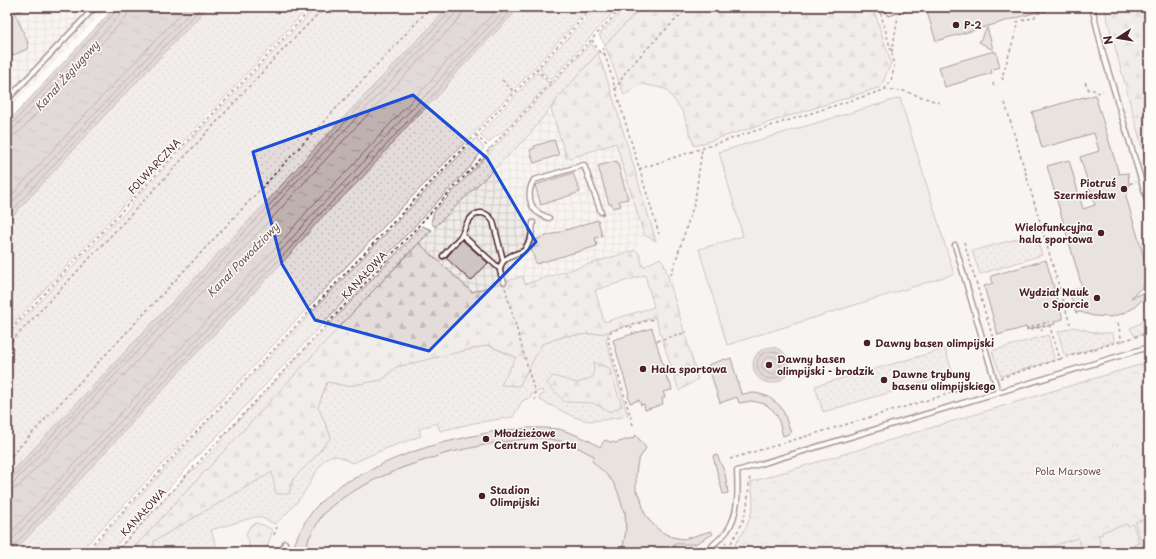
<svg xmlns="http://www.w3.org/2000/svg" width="1156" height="559" font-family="'Playpen Sans',sans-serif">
  <defs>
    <pattern id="industrial-grid" width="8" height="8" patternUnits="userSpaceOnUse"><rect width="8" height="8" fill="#f0ece8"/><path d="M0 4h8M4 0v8" fill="none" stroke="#cfcac7"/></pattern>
    <pattern id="grass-dots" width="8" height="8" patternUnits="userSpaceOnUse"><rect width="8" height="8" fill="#e3dcda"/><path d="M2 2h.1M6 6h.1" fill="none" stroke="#c4bcbb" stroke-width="1.8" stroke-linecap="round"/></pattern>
    <pattern id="forest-firs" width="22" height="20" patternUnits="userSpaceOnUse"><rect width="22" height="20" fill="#e3dcda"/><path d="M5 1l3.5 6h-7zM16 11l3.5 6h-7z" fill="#c4bcbb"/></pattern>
    <pattern id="park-crowns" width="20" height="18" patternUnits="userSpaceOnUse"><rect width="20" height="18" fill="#e3dcda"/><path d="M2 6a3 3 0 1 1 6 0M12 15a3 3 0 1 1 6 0" fill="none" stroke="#c4bcbb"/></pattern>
    <pattern id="water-ripples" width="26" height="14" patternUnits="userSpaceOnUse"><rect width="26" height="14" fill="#c0b1b1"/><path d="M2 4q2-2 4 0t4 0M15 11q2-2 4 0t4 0" fill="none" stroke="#9e8f90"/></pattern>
  </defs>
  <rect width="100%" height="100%" fill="#fdfcf7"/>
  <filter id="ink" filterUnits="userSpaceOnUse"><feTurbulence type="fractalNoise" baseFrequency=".025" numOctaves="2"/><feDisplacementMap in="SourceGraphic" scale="8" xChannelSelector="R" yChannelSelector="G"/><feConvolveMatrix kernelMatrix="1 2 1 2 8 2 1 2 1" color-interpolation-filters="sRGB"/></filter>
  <g filter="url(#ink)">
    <polygon fill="#f0ece8" points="641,7 1149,7 1149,552 130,552 405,257 530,134 558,98 605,45"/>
    <g fill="url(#industrial-grid)">
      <polygon points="7,7 108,7 7,110"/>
      <polygon points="551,109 567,158 616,143 644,235 635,250 525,284 523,277 472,292 419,243 530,134"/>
    </g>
    <g fill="url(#grass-dots)" stroke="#967e82">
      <polygon points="208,7 309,7 7,330 7,222 104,116"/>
      <path d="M316 7H449C386 73 322 139 262 207L7 477V337L112 225 130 208 133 202Z"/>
      <polygon points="520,7 590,7 476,131 400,209 80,552 14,552 42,520 188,362 293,251 320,219 363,177 410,123 442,92 454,75"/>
      <polygon points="597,7 618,7 551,80 539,69"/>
      <polygon points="625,7 641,7 605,45 599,35"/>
      <polygon points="591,43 598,53 558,98 530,134 435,227 431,222 434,212"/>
      <polygon points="537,72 549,83 502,133 496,136 489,143 480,135"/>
      <polygon points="476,138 484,148 470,167 204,450 197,456 187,468 110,552 88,552 221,408"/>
      <polygon points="422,226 432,230 405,257 130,552 116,552 191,471 195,469 219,445 225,435"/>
      <polygon points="1035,234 1042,255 980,274 972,251"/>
      <polygon points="1149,316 1149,331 1135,336 1130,328 1139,324"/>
      <polygon points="1074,327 1097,333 1113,333 1114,342 1068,356 1064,354 1058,332"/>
      <path d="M609 331 606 340 628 416 603 420 588 421 574 417 540 400 539 396 544 394 542 390 531 394V397L522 401 513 417 474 423 440 431 437 423 419 429 421 436 387 448 353 463C346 461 340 455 333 456 332 456 327 457 327 458 320 462 308 488 301 497 293 507 285 516 275 524L260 517H255L211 530 218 552H153L154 541 272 472 289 494 293 479 314 458 331 437 318 407 327 382 347 386 382 380 396 367 488 345 516 358 519 386 542 344 565 336 604 333Z"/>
      <polygon points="1048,335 1054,358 1052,361 1001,376 992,351"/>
      <polygon points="945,349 953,374 823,412 815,386"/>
    </g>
    <g fill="url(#forest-firs)" stroke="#967e82" fill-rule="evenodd">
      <polygon points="641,7 873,7 891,63 881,87 694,146 683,112 666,89 642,84 624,95 605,45"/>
      <polygon points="1104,7 1149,7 1149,173 1106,14"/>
      <polygon points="598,53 611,91 656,241 644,235 616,143 567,159 551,109 558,98"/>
      <path d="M419 243 472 292 523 276 525 284 635 250 639 253 643 267 660 258 664 263 698 379 679 391 655 317 604 333 565 336 542 344 519 386 501 385 516 357 488 345 396 367 382 380 347 386 327 382 318 407 331 437 314 458 293 479 289 494H276L272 472 154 541 153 552H130L369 295ZM645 275 654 307 604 322 595 290Z"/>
      <polygon points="594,362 609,368 622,406 610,412 593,403 565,402 547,383 553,376 577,383 593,377"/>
      <polygon points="256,523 263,525 273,530 268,544 267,552 232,552 250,547 246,534 250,526"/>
    </g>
    <path fill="url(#park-crowns)" stroke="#967e82" d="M1149 362V552H737L735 544C744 532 751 520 753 504 753 497 752 489 751 482Z"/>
    <g fill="#e3dcda" stroke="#967e82">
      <polygon points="900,98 954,274 727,345 699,249 743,236 719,152"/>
      <path d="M542 438 560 441 575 446 595 456 592 461C602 469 614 480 619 492 621 498 622 505 624 511H625L626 531 622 552H304C310 534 319 516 334 504 349 491 369 482 387 474 436 454 489 439 542 438Z"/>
      <polygon points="1149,518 1149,552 1144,552 1135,522"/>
      <polygon points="1127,524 1128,526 1133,524 1139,543 1134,545 1136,552 1103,552 1098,535 1103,534 1102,532"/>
      <polygon points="1078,538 1082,552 1033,552"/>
    </g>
    <g fill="url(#water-ripples)" stroke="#91777b">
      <polygon points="115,7 208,7 104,116 7,222 7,123"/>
      <path d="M449 7H520L454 75 442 92 410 123 363 177 320 219 293 251 188 362 14 552H7V477L262 207C322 139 386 73 449 7Z"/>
      <circle cx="771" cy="365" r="18"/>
    </g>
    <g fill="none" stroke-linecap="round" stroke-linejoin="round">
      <g stroke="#795961" stroke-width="1">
        <polyline points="7,125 12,124 116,11 117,7"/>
        <polyline points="7,130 12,130 15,127 120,15 122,11 122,7"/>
        <polyline points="7,136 14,135 20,131 125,18 128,13 128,7"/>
        <polyline points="7,200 93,106 187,7"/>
        <polyline points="7,208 98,110 195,7"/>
        <polyline points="7,216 101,113 202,7"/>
        <circle cx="771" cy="365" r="14"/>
        <circle cx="771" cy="365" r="9"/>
        <path d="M7 479 12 478 265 210C325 142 388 77 451 11L452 7"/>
        <path d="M7 484H12L15 481 268 213C329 145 392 81 454 15L456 11 457 7"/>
        <path d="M7 490 14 489 20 485 273 217C333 150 396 85 459 19L462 13 463 7"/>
        <polyline points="7,537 177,352 282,241 309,209 352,166 400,113 430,82 443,65 500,7"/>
        <polyline points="7,546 35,514 181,356 286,245 314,213 356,170 404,117 435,86 448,69 508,7"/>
        <polyline points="11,552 12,548 185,359 290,248 317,217 360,174 408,121 439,89 451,73 515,7"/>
      </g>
    </g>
    <g fill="#d0c5c4" stroke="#4a1f2b">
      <polygon points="7,7 28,7 15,13 28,43 27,43 29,48 7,58"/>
      <polygon points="944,7 1048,7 1048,9 936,41 927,12"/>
      <polygon points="987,28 991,41 993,50 979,42"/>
      <polygon points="994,51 994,52 996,52 1000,67 991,70 992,73 945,87 939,67"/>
      <polygon points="1095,95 1119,174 1128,173 1129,185 1126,197 1145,261 1147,261 1148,266 1149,266 1149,280 1131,298 1149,291 1149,292 1138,304 1132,309 1121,314 1110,317 1094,316 1080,312 1076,313 1069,291 1082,287 1047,166 1069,160 1083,209 1095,205 1080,157 1099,151 1094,133 1042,148 1032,112 1084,97 1084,98"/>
      <polygon points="554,140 559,155 534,163 530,150 535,148 534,146"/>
      <polygon points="617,161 628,199 619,201 621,206 613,208 612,204 609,204 598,166"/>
      <polygon points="573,173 580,192 541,205 535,185"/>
      <polygon points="598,220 602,236 595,238 597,246 536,264 531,248 539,246 537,239"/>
      <polygon points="462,240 488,263 471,281 446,258"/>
      <polygon points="1046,260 1063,319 1054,322 1055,324 1044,327 1044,325 1027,330 1026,327 998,335 984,286 993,283 991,276"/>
      <polygon points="652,328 668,382 670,382 672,390 663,392 665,397 662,398 663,404 645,410 644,404 641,405 639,400 630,403 628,395 629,394 613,340"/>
      <polygon points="731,358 741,394 754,393 760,394 769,397 775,402 780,406 784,413 791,433 783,436 778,418 773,410 765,404 752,401 739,403 737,397 720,403 708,365 725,359 726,360"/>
      <polygon points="529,428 544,428 559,429 571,433 588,440 600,447 605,440 610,442 613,442 615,443 633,438 636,435 646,448 638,461 636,473 636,492 638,492 639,495 640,495 644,512 649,520 660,531 672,537 684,539 711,531 713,534 695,544 674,544 676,552 622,552 626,531 625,511 624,512 618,492 613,482 604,472 592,461 594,456 573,445 560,441 542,438 526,439 494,443 447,453 404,467 376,479 350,493 334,504 322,515 309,538 304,552 292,552 298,535 305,522 315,508 326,497 342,484 361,475 382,464 409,453 437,444 468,437 496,431"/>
      <polygon points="717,455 725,473 728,493 723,494 713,456"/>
    </g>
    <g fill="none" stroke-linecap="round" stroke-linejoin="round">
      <g stroke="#4a1f2b" stroke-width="7">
        <g id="service">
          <polyline points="888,7 889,13 908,7"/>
          <polyline points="1092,7 1104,57 1149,206"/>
          <polyline points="7,100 95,7"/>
          <path d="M549 218C546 217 543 216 540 214 528 207 527 191 534 180L584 165 601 212"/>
          <polyline points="462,235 500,269"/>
          <polyline points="955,245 998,392"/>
          <path d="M443 256C449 249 455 243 461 236 463 233 464 229 466 225 473 212 484 208 493 221L503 260"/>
          <path d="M504 282C503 279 500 274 500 270 500 258 515 254 524 251L531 238 533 223"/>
          <polyline points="282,552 285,543"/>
          <path d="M707 552C712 544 721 539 727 531 739 514 738 491 737 471L1149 347"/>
        </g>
      </g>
      <g stroke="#4a1f2b" stroke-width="1.5" stroke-dasharray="3 3" stroke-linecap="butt">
        <polyline points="879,7 892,54 894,68 891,81 884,90"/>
        <polyline points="592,40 600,53 605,54"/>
        <polyline points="603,48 659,234"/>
        <polyline points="892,52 898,16"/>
        <polyline points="536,69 551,83"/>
        <polyline points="502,80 515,93"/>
        <polyline points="1003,80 1002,77 1018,25 1017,22 1035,17 1036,14 1059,7"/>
        <polyline points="1085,82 1089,90 1094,90 1097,93 1103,91"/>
        <polyline points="993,83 994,88"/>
        <polyline points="615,90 626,71 663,32 689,7"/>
        <polyline points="1005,103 1070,324"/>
        <polyline points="476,135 490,149"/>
        <polyline points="639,169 758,130 884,90 904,91 940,103"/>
        <polyline points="1124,185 1136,182"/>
        <polyline points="964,242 995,345"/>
        <polyline points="671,275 695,201 702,149"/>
        <polyline points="505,288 535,393 535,400"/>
        <polyline points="1118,323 1122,342"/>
        <polyline points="631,326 633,334"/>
        <polyline points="1042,331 1041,327 1028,330 1027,328 1048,322"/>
        <polyline points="7,334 74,262 313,7"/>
        <polyline points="657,341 687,332"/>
        <polyline points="7,346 166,177 278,55 325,7"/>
        <polyline points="1060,359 1149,333"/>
        <polyline points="1000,378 1060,359 1048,321"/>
        <polyline points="633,425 608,340 611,331 654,319"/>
        <polyline points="730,459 988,382"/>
        <polyline points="7,460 431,7"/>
        <polyline points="274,535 277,527"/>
        <polyline points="725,542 729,552"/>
        <polyline points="728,548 742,524 747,507 750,475"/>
        <polyline points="85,552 185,444 499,110 593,7"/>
        <polyline points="115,552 622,7"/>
      </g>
      <use href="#service" stroke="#fdfcf7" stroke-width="4"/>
    </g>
  </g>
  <path d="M0 0H1156V559H0ZM413 95 487 158 536 242 429 351 315 320 282 264 253 152Z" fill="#fdfcf7" fill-opacity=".55" fill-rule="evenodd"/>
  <path fill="none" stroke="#1d4ed8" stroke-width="3" stroke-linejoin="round" d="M413 95 487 158 536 242 429 351 315 320 282 264 253 152Z"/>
  <g fill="#4a1f2b" stroke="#fdfcf7" stroke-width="1.5">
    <circle cx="956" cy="25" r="4"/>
    <circle cx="1124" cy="189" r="4"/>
    <circle cx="1101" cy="233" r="4"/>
    <circle cx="1097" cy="298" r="4"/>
    <circle cx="867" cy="343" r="4"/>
    <circle cx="769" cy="365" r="4"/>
    <circle cx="643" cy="369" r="4"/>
    <circle cx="884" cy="380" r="4"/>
    <circle cx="486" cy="439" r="4"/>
    <circle cx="482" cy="496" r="4"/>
  </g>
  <g text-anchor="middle" stroke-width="3" stroke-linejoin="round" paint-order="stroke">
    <g font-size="10" font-weight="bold" fill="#4a1f2b" stroke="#fdfcf7" text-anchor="start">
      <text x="964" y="29">P-2</text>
      <text x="1116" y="187" text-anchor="end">Piotruś<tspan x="1116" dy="12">Szermiesław</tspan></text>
      <text x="1093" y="231" text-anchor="end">Wielofunkcyjna<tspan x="1093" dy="12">hala sportowa</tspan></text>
      <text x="1089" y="296" text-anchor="end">Wydział Nauk<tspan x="1089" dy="12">o Sporcie</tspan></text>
      <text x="875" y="347">Dawny basen olimpijski</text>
      <text x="777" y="363">Dawny basen<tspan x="777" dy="12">olimpijski - brodzik</tspan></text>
      <text x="651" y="373">Hala sportowa</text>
      <text x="892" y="378">Dawne trybuny<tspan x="892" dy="12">basenu olimpijskiego</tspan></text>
      <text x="494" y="437">Młodzieżowe<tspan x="494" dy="12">Centrum Sportu</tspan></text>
      <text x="490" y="494">Stadion<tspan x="490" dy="12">Olimpijski</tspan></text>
    </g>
    <g font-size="10" fill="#4a1f2b" stroke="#fdfcf7">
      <text transform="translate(154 166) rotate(-47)" y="4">FOLWARCZNA</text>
      <text transform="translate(364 275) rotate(-47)" y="4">KANAŁOWA</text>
      <text transform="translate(143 512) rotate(-47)" y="4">KANAŁOWA</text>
    </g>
    <g font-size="10" fill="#704e57" stroke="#fdfcf7">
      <text x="1068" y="475">Pola Marsowe</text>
    </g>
    <g font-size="11" font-style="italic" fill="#73525a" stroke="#fdfcf7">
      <text transform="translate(67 76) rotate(-48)" y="4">Kanał Żeglugowy</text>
      <text transform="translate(243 260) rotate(-46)" y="4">Kanał Powodziowy</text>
    </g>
  </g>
  <rect width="1156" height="559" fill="none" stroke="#fdfcf7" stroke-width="24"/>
  <rect x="12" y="12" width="1132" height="535" fill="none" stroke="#4a1f2b" stroke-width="1.5" filter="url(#ink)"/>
  <g transform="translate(1118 38) rotate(258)" stroke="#fdfcf7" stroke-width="3" paint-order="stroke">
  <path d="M0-3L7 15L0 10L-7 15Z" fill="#4a1f2b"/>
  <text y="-6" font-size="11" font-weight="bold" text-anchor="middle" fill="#4a1f2b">N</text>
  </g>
</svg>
